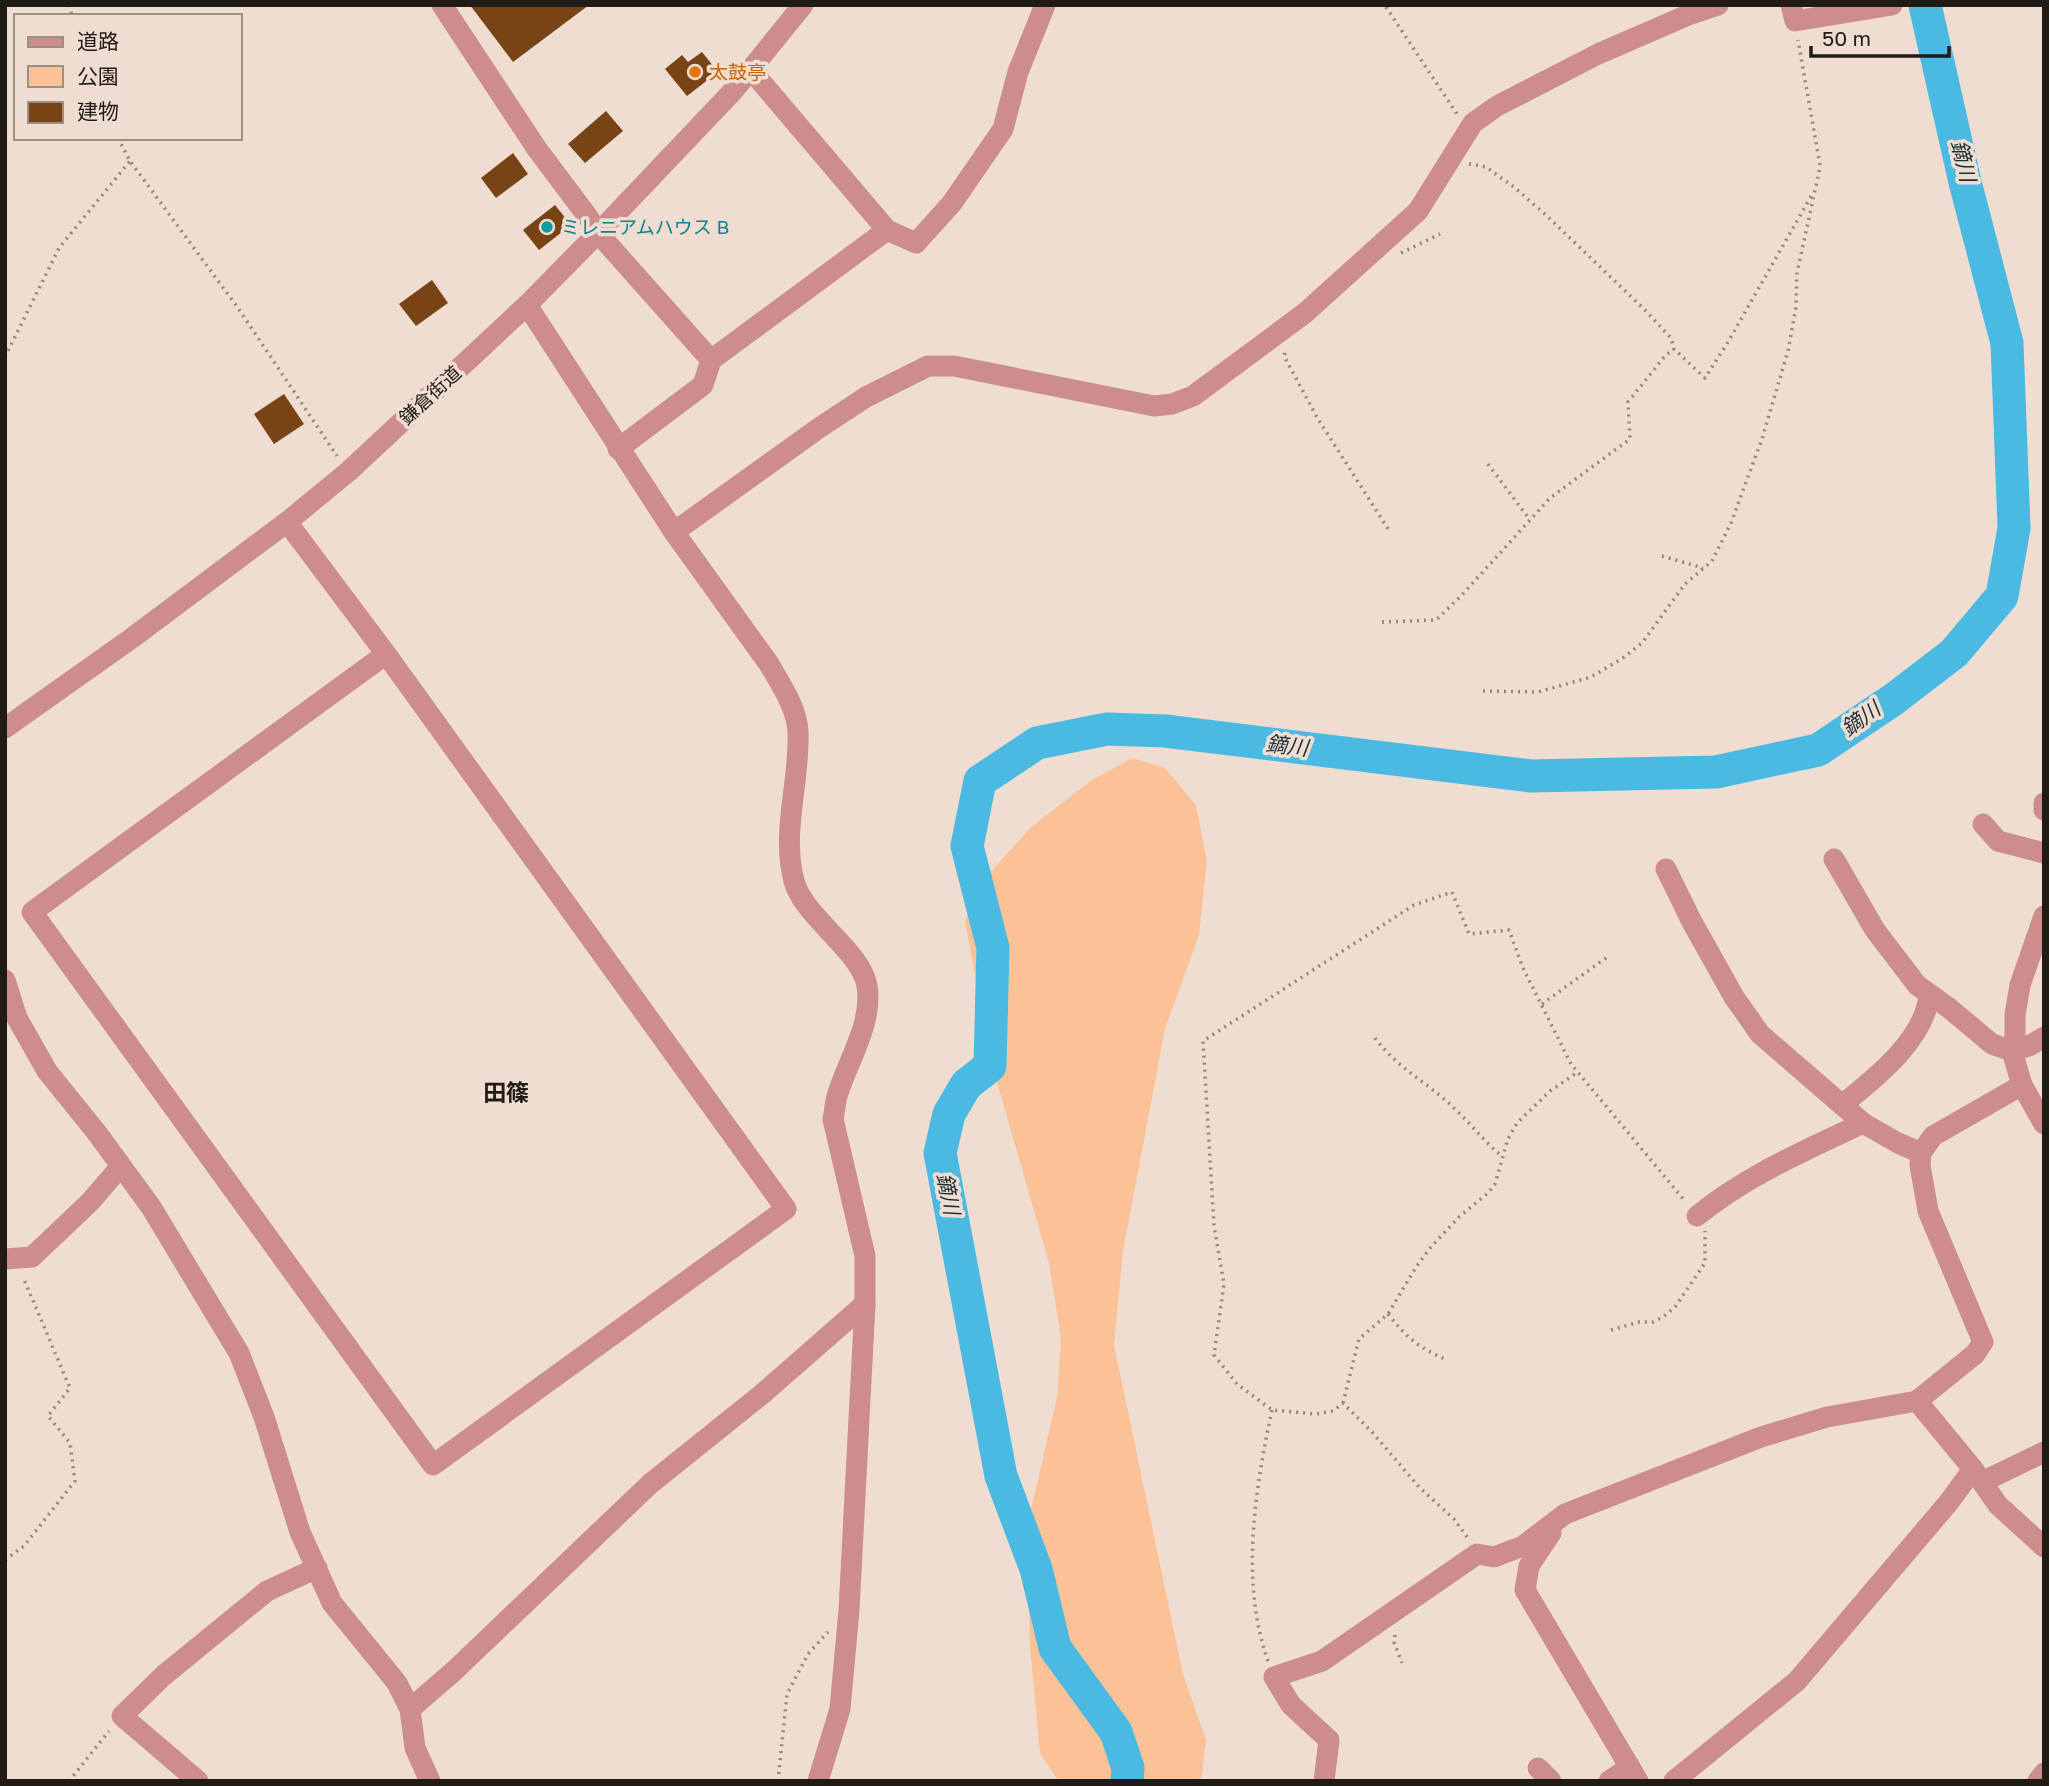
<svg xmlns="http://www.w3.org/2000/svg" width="2049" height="1786" font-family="'Golos Text','Noto Sans JP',sans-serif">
  <rect width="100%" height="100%" fill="#eeddd0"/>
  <polygon fill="#fcc297" points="1132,758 1165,768 1196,805 1207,860 1199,935 1165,1029 1145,1135 1123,1251 1114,1345 1183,1674 1206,1740 1202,1775 1198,1781 1059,1781 1040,1754 1030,1646 1027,1527 1057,1397 1061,1339 1049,1263 990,1058 965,921 988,875 1031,827 1092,780"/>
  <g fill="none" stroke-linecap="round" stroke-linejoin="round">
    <polyline stroke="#4abae2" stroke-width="33" points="1127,1781 1128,1768 1116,1732 1055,1648 1036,1569 1001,1476 940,1153 949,1114 966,1085 990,1066 993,948 967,846 980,781 1037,743 1107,729 1165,731 1531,776 1716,772 1818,750 1894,699 1954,653 2002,596 2014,528 2007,343 1965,182 1925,5"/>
  </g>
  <g fill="#784416">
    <polygon points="470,5 589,5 513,62"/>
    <polygon points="702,52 718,72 687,96 665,69 682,55 688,62"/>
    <polygon points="606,111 623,131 585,163 568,144"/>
    <polygon points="513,153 528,174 496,198 481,178"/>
    <polygon points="555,205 571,225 539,250 523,230"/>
    <polygon points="432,280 448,303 416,326 399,304"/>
    <polygon points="284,394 304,424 274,444 254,414"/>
  </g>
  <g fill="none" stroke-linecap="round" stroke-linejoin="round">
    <g stroke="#91857c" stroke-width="3.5" stroke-dasharray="2 5" stroke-linecap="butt">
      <polyline points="69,5 72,16"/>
      <polyline points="1386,7 1457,114"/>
      <polyline points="118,138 130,161 238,308 337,456"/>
      <polyline points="1469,164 1486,167 1514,187 1547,216 1645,310 1671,338 1674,349 1705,378 1728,342 1813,193"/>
      <polyline points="1401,253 1440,234"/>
      <polyline points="1285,353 1284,356 1318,419 1390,532"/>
      <polyline points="5,357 59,248 130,161"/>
      <polyline points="1488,464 1530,520"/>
      <polyline points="1662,556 1703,568"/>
      <polyline points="1382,622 1436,620 1461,596 1550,498 1630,439 1628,402 1665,356 1674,349"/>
      <polyline points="1483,691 1538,692 1591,677 1623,658 1642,643 1685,584 1712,561 1731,523 1762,439 1788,351 1796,307 1797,273 1819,172 1820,165 1798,40"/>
      <polyline points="1542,1004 1610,955"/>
      <path d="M1375 1038C1399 1070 1429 1083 1456 1110 1472 1125 1485 1143 1502 1156"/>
      <path d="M1388 1314C1407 1338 1419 1348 1447 1360"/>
      <polyline points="1611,1330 1639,1322 1653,1322 1663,1317 1675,1307 1705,1263 1705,1231"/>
      <polyline points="1343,1403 1359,1339 1388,1314 1416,1267 1431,1247 1459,1217 1488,1193 1495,1184 1508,1139 1517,1123 1550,1091 1578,1072"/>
      <polyline points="1467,1537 1454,1519 1419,1487 1372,1432 1343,1403 1333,1411 1316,1414 1272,1410 1237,1384 1214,1355 1224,1284 1214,1226 1203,1041 1414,905 1452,892 1469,934 1509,930 1523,968 1571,1064 1685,1201"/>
      <polyline points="5,1560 24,1546 75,1481 70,1443 48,1416 70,1388 23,1277"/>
      <polyline points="1395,1635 1394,1642 1402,1663"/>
      <path d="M1268 1661C1240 1583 1255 1489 1272 1410"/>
      <polyline points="69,1781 109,1731"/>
      <polyline points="778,1781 787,1694 808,1654 828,1632"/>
    </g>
    <g stroke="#cd8d8c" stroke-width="21">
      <polyline points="442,5 537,149 588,217 598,233 711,360 703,385 618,449"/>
      <polyline points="1791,5 1795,21 1892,5"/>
      <polyline points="751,70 887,230"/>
      <path d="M527 305 674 532 769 664C781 685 797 708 798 732 800 783 781 831 794 881 804 918 861 950 867 986 873 1022 849 1059 838 1093 835 1101 835 1110 833 1119L865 1256V1304L849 1610 840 1709 818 1781"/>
      <polyline points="711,360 887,230 916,243 952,203 1003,129 1018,72 1045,5"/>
      <polyline points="287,522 386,654 786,1209 433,1465 32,912 386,654"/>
      <polyline points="674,532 819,428 866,397 928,366 954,366 1154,406 1172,404 1193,396 1305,313 1418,211 1473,123 1497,106 1598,54 1688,15 1718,5"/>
      <polyline points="5,728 132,638 287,522 349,471 527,305 598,233 734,90 803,5"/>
      <polyline points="2044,803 2044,810"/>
      <polyline points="1983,824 1998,841 2044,853"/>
      <polyline points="1834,859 1875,930 1917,985 1949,1008 1992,1044 2012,1051 2029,1046 2044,1037"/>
      <polyline points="1666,869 1692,922 1734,997 1760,1034 1863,1123 1898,1143 1921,1153"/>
      <polyline points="2044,916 2020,985 2015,1015 2015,1036 2012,1051 2022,1085 2044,1124"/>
      <polyline points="5,980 17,1018 47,1071 97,1133 151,1207 239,1353 264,1417 300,1532 332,1603 397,1683 410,1709 415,1748 430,1781"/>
      <path d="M1842 1105C1874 1079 1926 1039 1929 994"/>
      <path d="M1697 1216C1747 1175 1805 1151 1863 1123"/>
      <polyline points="5,1259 32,1257 90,1202 121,1166"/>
      <polyline points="1917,1401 1973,1469 1998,1505 2044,1547"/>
      <polyline points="1982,1482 2044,1452"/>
      <polyline points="1551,1533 1529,1566 1525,1590 1638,1781"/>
      <polyline points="410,1709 454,1671 650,1484 761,1395 865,1304"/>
      <polyline points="1538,1768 1551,1781"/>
      <polyline points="198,1781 122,1716 163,1676 267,1591 317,1568"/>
      <polyline points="1324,1781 1329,1740 1291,1705 1274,1677 1322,1661 1477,1554 1494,1557 1523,1546 1565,1514 1761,1437 1827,1417 1917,1401 1975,1354 1983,1342 1928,1211 1920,1165 1921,1153 1933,1136 2022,1085"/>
      <polyline points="1609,1781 1630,1767"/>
      <polyline points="1674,1781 1797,1681 1949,1502 1973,1469"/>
      <polyline points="2038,1781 2044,1773"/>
    </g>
  </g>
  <circle fill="#e8710a" stroke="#eeddd0" stroke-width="2.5" cx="695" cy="72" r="7"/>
  <circle fill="#0f9aa8" stroke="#eeddd0" stroke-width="2.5" cx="547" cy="227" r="7"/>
  <g text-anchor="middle" stroke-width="7" stroke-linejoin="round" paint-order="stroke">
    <g font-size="19" fill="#c56008" stroke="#eeddd0" text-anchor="start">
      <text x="709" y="79">太鼓亭</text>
    </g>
    <g font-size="19" fill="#0d838f" stroke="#eeddd0" text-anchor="start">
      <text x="561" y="234">ミレニアムハウス B</text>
    </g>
    <g font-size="19" fill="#211b16" stroke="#eeddd0">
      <text transform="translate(430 395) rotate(-43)" y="7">鎌倉街道</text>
    </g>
    <g font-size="21" font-style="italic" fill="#1b2e36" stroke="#eeddd0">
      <text transform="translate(1963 161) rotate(76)" y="7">鏑川</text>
      <text transform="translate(1861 719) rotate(-36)" y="7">鏑川</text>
      <text transform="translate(1287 746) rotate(7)" y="7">鏑川</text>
      <text transform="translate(948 1194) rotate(79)" y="7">鏑川</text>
    </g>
    <g font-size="23" font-weight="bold" fill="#211b16" stroke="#eeddd0">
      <text x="506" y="1101">田篠</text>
    </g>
  </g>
  <rect width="2049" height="1786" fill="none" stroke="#211b16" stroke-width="14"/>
  <rect x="14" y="14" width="228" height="126" fill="#eeddd0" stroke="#9c8f86" stroke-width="2"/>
  <rect x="28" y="37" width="35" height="10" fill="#cd8d8c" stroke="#9c8f86" stroke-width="2"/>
  <text x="77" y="49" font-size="21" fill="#211b16">道路</text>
  <rect x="28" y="66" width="35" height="21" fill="#fcc297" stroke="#9c8f86" stroke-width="2"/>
  <text x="77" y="84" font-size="21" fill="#211b16">公園</text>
  <rect x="28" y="102" width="35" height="21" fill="#784416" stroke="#9c8f86" stroke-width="2"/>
  <text x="77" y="119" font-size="21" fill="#211b16">建物</text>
  <path d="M1811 46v10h138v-10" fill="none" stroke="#211b16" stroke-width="3.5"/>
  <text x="1822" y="46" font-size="21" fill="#211b16" stroke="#eeddd0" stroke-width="5" paint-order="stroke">50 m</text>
</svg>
